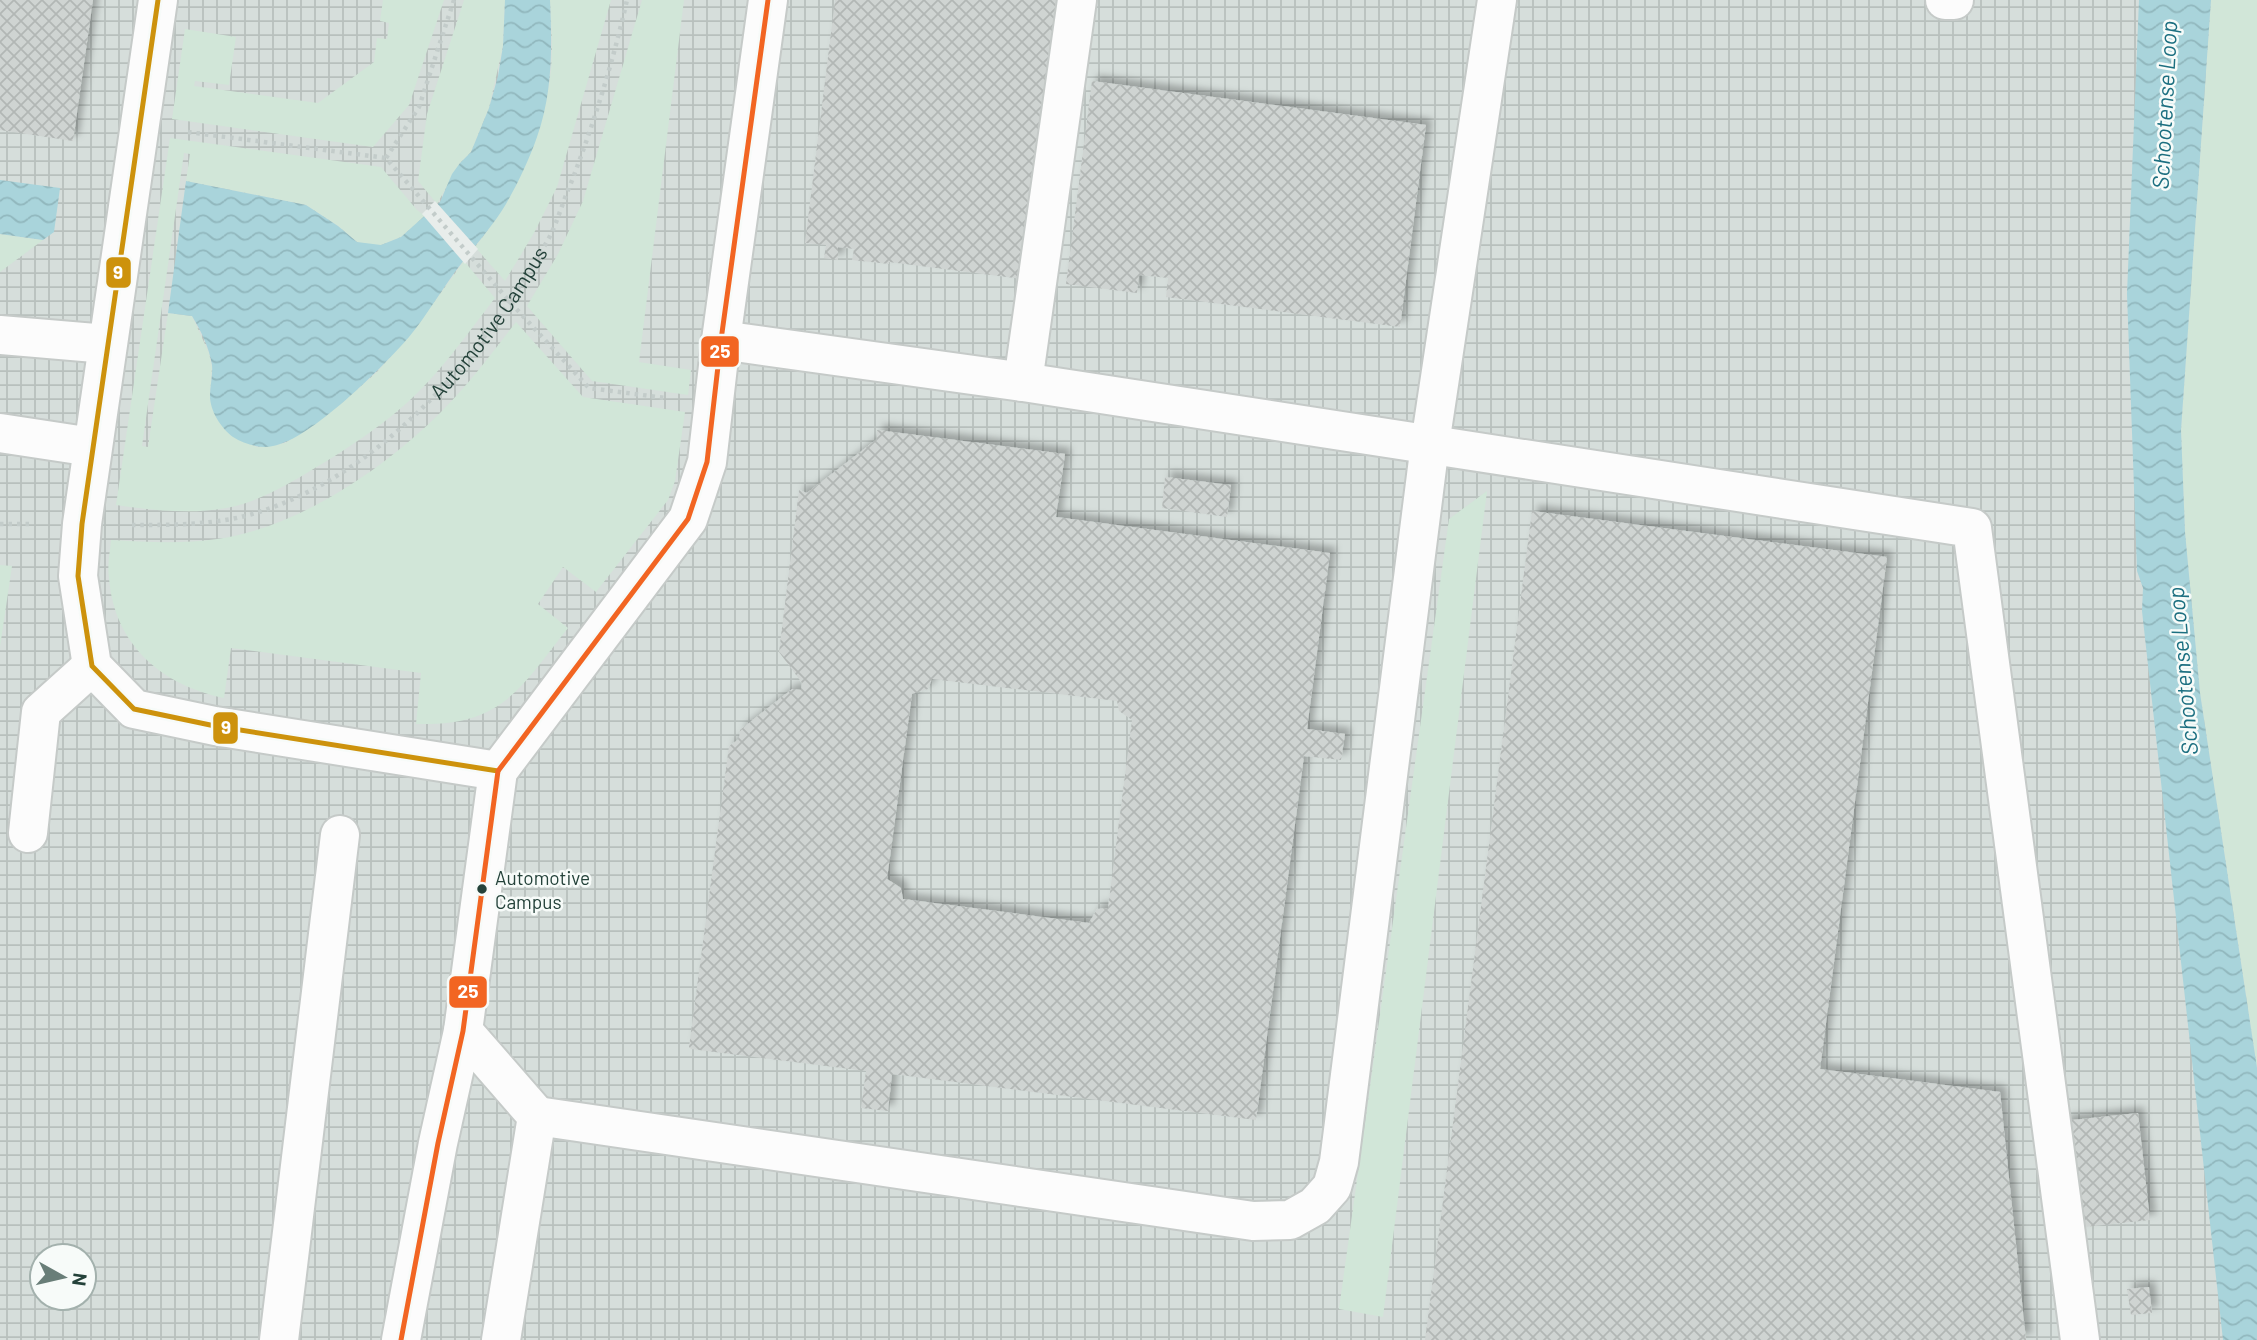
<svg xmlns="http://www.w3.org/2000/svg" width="2257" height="1340" font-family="Barlow,sans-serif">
  <defs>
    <pattern id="industrial-grid" width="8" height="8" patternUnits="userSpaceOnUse" patternTransform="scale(1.75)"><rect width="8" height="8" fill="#d6dedb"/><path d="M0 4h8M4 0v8" fill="none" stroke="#b8c0bd"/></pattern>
    <pattern id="water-waves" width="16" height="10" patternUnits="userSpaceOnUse" patternTransform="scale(1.75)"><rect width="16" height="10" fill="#a9d4db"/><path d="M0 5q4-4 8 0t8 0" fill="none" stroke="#91b7bd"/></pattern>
    <pattern id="building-cross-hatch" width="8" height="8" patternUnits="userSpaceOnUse" patternTransform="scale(1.75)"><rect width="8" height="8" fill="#cfd4d2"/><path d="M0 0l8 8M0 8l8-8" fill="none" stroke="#b2b7b5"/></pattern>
    <filter id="shadow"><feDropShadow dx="6" dy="-6" stdDeviation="3.5" flood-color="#0004"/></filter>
  </defs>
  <rect width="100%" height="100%" fill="#e8edeb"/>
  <path fill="url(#industrial-grid)" fill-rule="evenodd" d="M0 0H2257V1340H0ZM42 1256H84V1298H42Z"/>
  <g fill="#d1e6d8">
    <polygon points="383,0 444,0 409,105 373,147 172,119 185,29 236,37 229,85 195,81 194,86 318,103 374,62 377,38 387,39 389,23 380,21"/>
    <polygon points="464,0 505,0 503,46 489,108 471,152 460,163 437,204 418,181 427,114"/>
    <path d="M550 0H611L557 187 534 233 505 281 475 247C516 196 543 136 551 70 553 47 551 23 550 0Z"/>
    <polygon points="642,0 684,0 639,362 691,370 688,395 592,381 527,306 558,254 583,201"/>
    <polygon points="2211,0 2257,0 2257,1068 2200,693 2185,532 2181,430"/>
    <path d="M170 138 381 167 417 210 425 216 401 237 381 245H371L357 242 338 226 306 205 186 181 190 154 184 153 142 446 148 447 168 313 192 316 209 353 212 367 210 398 233 436 257 447 285 443 338 406 376 373 410 335 464 261 495 298C464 338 434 382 394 414 369 434 342 452 315 468 292 482 268 496 243 504 203 516 157 511 116 505Z"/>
    <polygon points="0,234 43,240 0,272"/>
    <path d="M516 322 583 397 685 412 675 481 668 500 596 592 563 567 538 604 568 628C519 690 502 726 416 724L421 673 231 648 224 698C161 685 114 644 109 578 107 565 110 552 111 540 147 542 182 544 217 539 298 528 385 468 441 412 469 384 492 353 516 322Z"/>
    <polygon points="1487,491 1383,1317 1339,1309 1449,519"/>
    <polygon points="0,565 12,566 0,647"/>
  </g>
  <g fill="url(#water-waves)">
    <path d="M505 0H550C552 46 553 92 537 137 529 160 518 183 506 204 493 226 476 244 461 264 443 287 428 314 409 337 384 366 310 440 273 446 260 449 244 444 233 437 221 428 210 411 210 396 210 386 213 375 212 365 209 347 201 331 192 316L168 313 186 181 306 205 338 226 357 242 381 245 401 237 440 202 452 174 460 163 471 152 489 108 498 76 503 46Z"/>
    <polygon points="2139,0 2211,0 2181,430 2185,532 2200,693 2257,1068 2257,1340 2223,1340 2142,611 2143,588 2137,571 2127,294"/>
    <polygon points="0,180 60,188 54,232 43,240 0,234"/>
  </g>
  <polygon fill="#e8edeb" points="435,201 478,249 465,264 422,214"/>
  <g fill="url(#building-cross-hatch)" fill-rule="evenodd" filter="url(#shadow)">
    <polygon points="0,0 93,0 73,141 0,130"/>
    <polygon points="835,0 1065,0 1030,280 889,262 889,264 852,260 854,249 838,247 838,260 824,258 826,245 805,243"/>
    <polygon points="1092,81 1426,125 1400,327 1166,297 1168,278 1139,275 1137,293 1066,284"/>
    <path d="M877 430 1065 454 1056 517 1330 553 1307 729 1345 734 1341 760 1304 756 1256 1120 892 1074 888 1111 861 1108 866 1071 691 1049 689 1047 729 746 739 739 740 730 792 689 801 690 802 683 779 652 799 490 807 493 877 439ZM932 679 1117 701 1119 711 1132 720 1108 908 1097 909 1089 923 903 899 901 888 887 879 912 694 928 689Z"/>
    <polygon points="1165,477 1231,485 1227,517 1162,508"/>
    <polygon points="1532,511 1887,557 1820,1069 2000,1092 2026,1340 1425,1340"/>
    <polygon points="2138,1113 2150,1220 2075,1228 2063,1121"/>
    <polygon points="2149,1287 2152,1313 2131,1315 2127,1289"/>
  </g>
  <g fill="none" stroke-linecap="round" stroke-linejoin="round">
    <g stroke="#c5cac8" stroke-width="42">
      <g id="minor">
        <polyline points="158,0 82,524 78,576 92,666 134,709 215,726 498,771"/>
        <polyline points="1945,0 1954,0"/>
        <polyline points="0,335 107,344"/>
        <polyline points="721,340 1023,382 1972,528 2080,1340"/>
        <polyline points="1023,382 1077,0"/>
        <polyline points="0,433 92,447"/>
        <polyline points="28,833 41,712 92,666"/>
        <polyline points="463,1031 537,1116 501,1340"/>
        <polyline points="537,1116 1253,1221 1290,1220 1315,1206 1332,1187 1339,1162 1430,444 1497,0"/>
        <polyline points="279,1340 340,835"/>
        <polyline points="401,1340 438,1143 463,1031 498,771 688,519 707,462 721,340 768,0"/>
      </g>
    </g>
    <g stroke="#c3ccca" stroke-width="4.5" stroke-dasharray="3.5 5" stroke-linecap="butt">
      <polyline points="188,132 386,158 510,302 589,388 665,398"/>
      <polyline points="386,158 419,107 454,0"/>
      <polyline points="0,524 33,524"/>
      <path id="s1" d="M132 525C173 525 220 525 259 512 375 475 469 371 530 269 537 257 546 245 552 232 559 216 564 199 571 183 594 123 613 62 627 0"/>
    </g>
    <use href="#minor" stroke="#fcfcfc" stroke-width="38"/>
    <g stroke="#f7fbf9" stroke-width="10">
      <polyline id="bus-1" points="158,0 82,524 78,576 92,666 134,709 215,726 498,771"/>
    </g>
    <g stroke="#f7fbf9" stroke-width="10">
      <polyline id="bus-2" points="401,1340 438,1143 463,1031 498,771 688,519 707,462 721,340 768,0"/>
    </g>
    <use href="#bus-1" stroke="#cd920c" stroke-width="5"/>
    <use href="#bus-2" stroke="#f26522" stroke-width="5"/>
  </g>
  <circle fill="#24423a" stroke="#f7fbf9" stroke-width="2.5" cx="482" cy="889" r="6"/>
  <g text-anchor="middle" stroke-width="5" stroke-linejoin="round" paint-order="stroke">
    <g font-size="19" fill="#24423a" stroke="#f7fbf9" text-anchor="start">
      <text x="495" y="885">Automotive<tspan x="495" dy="24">Campus</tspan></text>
    </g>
    <g font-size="21" fill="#24423a" stroke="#f7fbf9">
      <text dy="7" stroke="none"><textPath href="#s1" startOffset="432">Automotive Campus</textPath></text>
    </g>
    <g font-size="23" font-style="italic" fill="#1c6f80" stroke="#f7fbf9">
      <text transform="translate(2165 105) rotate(-87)" y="8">Schootense Loop</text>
      <text transform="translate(2183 671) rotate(-95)" y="8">Schootense Loop</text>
    </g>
  </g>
  <g stroke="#f7fbf9" stroke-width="2.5">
    <rect x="105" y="256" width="27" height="33" rx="7" fill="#cd920c"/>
    <rect x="700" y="335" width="40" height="33" rx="7" fill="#f26522"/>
    <rect x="212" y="711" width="27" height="34" rx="7" fill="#cd920c"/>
    <rect x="448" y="975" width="40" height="34" rx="7" fill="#f26522"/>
  </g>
  <g font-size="19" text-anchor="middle" font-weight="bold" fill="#fff">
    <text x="118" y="279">9</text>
    <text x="720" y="358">25</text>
    <text x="226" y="734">9</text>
    <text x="468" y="998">25</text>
  </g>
  <g transform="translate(63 1277) rotate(98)"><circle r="33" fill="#f7fbf9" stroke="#a3b1ad" stroke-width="2"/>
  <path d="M0-5L12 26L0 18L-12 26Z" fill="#697e78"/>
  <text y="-10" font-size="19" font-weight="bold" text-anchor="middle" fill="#24423a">N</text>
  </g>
</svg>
